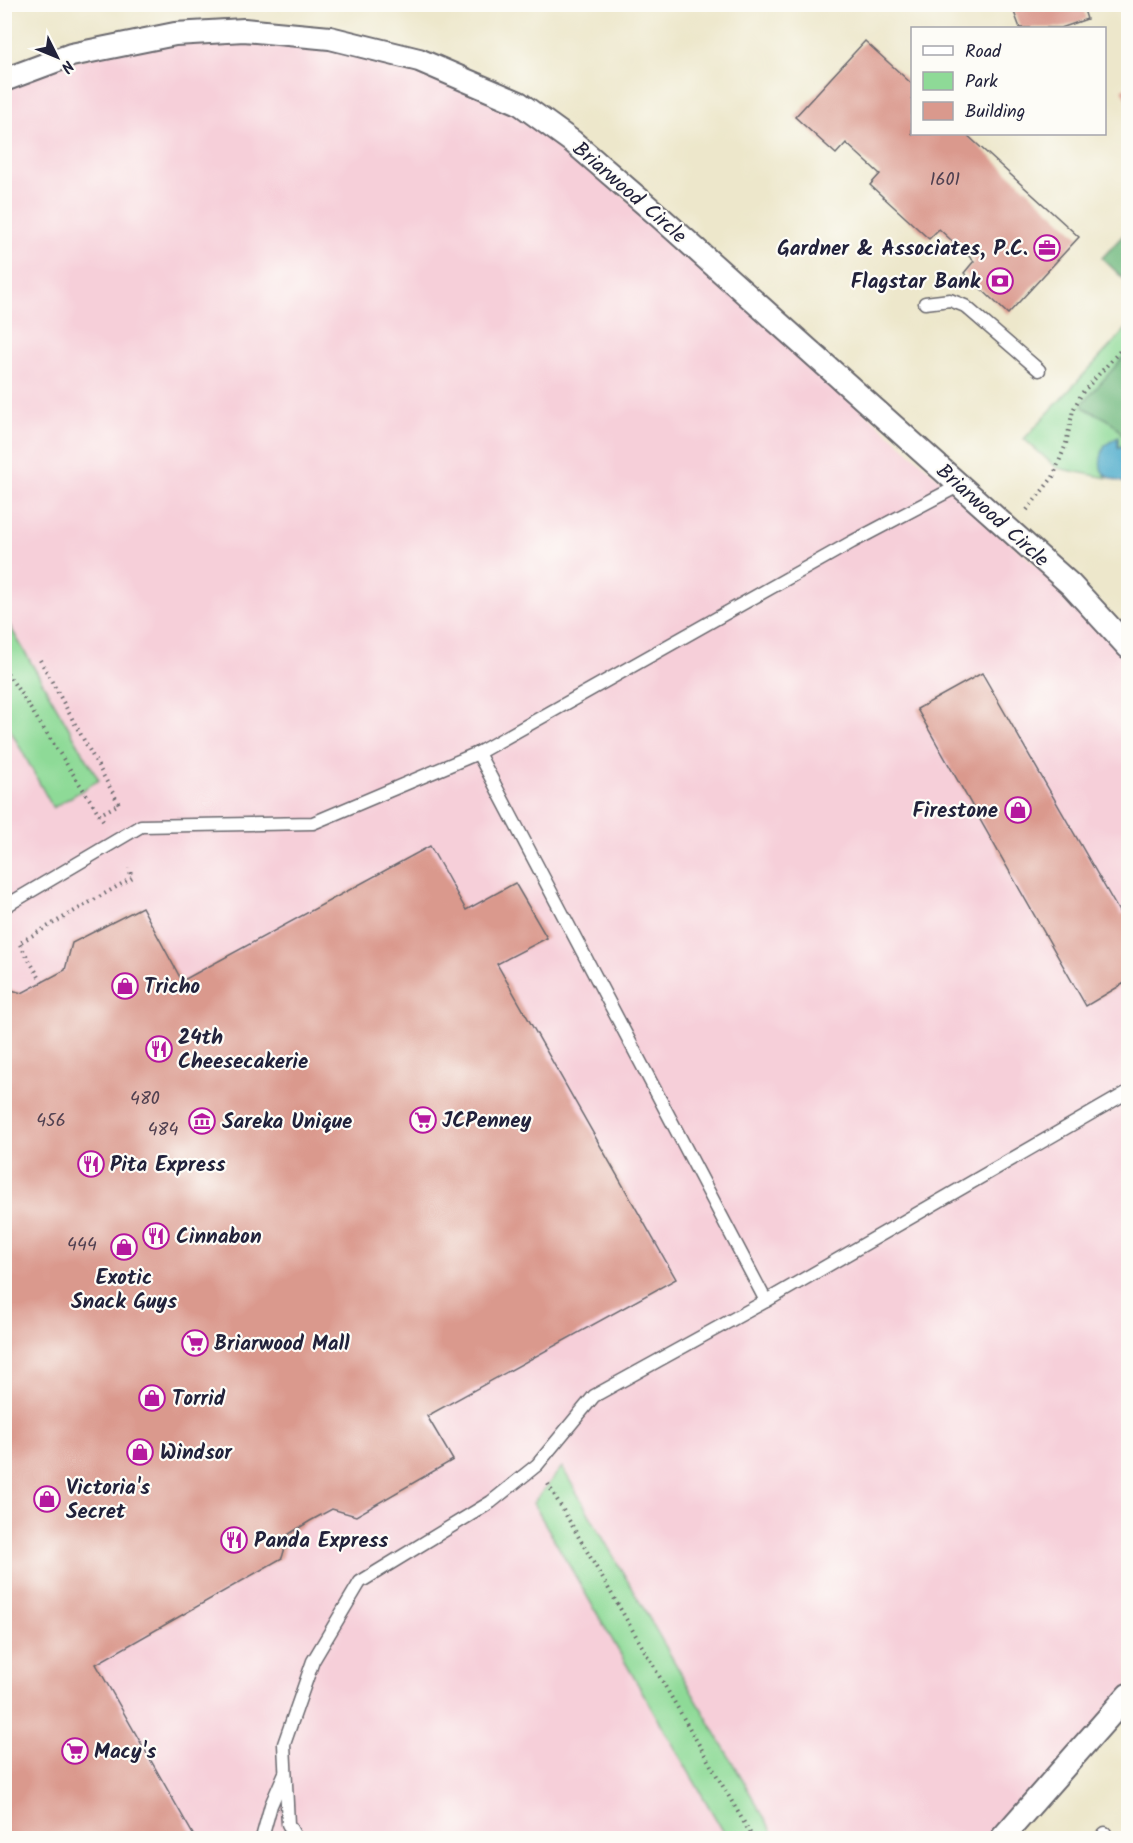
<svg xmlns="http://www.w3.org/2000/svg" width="1133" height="1843" font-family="Kalam,sans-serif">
  <rect width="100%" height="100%" fill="#fdfcf7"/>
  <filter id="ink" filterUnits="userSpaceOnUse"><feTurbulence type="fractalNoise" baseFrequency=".0167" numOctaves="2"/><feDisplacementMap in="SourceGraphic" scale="12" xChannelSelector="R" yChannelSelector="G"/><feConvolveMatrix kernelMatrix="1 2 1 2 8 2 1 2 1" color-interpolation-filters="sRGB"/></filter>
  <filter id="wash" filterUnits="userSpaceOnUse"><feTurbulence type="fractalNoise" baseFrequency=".008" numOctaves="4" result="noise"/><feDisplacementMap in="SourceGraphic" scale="24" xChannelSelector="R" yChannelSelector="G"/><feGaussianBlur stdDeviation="1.35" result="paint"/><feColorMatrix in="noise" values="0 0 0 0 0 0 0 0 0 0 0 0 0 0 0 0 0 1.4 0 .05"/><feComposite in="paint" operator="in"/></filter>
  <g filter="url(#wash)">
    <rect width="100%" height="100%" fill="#ede7cb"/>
    <polygon fill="#f6cfd9" points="175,34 330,38 519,103 1128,647 1128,1695 1002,1838 5,1838 5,80"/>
    <g fill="#8eda97" stroke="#587e69" stroke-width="1.5">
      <polygon points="1128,327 1128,443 1118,448 1118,438 1103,472 1107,478 1057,468 1024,439"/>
      <polygon points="4,616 99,780 53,808 5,720"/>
      <polygon points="562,1467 776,1838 727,1838 533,1503"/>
    </g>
    <g fill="#72ba80" stroke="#4a6e5e" stroke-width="1.5">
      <polygon points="1128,230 1128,229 1128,283 1102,258"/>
      <path d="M1128 352V443C1122 434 1115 423 1105 418 1097 414 1091 412 1083 407V403Z"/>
    </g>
    <path fill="#4cabcb" stroke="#376683" stroke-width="1.5" d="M1118 437V448L1128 443V484C1103 477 1094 473 1105 445Z"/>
    <g id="blocks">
      <g fill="#da998d">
        <polygon points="1011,4 1082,4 1087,19 1061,28 1020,28"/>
        <polygon points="865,41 912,84 912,134 966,134 1079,237 1008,314 964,273 974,261 939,229 929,239 870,185 880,174 846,143 836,154 795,117"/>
        <polygon points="1128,86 1128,105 1122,89"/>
        <polygon points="982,673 1121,915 1128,911 1128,981 1086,1006 917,709"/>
        <polygon points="430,846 466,910 515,883 547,938 497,964 676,1279 427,1416 453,1460 356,1516 332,1509 310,1521 289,1534 282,1558 96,1664 195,1838 4,1838 4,988 22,993 65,970 72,943 142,907 182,981"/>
      </g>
    </g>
  </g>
  <g filter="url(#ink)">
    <use href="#blocks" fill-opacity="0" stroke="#69676d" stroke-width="1.5"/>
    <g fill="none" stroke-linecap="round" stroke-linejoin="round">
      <g stroke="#69676d" stroke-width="15">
        <g id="service">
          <polyline points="925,303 950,300 965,306 1039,370"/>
          <polyline points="4,907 141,826 313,823 478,753 852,542 960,485"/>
          <polyline points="766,1301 1128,1092"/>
          <polyline points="262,1838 271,1805 284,1775"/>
          <polyline points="296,1838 288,1824 284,1744 313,1661 360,1582 491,1502 537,1465 594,1396 766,1301 478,753"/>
          <polyline points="1100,1838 1105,1833"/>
        </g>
      </g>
      <g stroke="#69676d" stroke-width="26">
        <g id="minor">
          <polyline points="4,80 71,55 175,34 244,30 330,38 419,60 519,103 573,142 660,217 1071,585 1128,647"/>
          <polyline points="1002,1838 1128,1695"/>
        </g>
      </g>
      <g stroke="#69676d" stroke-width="4" stroke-dasharray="1.5 4.5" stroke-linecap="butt">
        <polyline points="1027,510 1053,477 1066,444 1073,410 1082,393 1128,342"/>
        <polyline points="40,660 119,804 99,815"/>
        <polyline points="4,668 105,823"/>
        <polyline points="42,982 19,943 132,878 129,868"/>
        <polyline points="548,1484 753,1838"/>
      </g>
      <use href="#service" stroke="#fff" stroke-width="12"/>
      <use href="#minor" stroke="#fff" stroke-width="22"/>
    </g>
  </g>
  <defs>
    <g id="office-ring" transform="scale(1.35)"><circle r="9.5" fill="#fdfcf7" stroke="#b5179e" stroke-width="1.5"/><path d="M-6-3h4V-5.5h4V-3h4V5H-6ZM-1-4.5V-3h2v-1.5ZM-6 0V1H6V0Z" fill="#b5179e"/></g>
    <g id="bank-ring" transform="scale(1.35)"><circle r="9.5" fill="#fdfcf7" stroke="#b5179e" stroke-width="1.5"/><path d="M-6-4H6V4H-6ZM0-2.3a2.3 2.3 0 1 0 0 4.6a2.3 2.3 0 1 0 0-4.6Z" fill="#b5179e"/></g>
    <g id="shop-ring" transform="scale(1.35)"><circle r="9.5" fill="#fdfcf7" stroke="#b5179e" stroke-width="1.5"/><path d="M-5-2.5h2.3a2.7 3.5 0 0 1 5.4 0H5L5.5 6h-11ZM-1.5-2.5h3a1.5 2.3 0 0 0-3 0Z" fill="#b5179e"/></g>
    <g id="restaurant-ring" transform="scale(1.35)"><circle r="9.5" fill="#fdfcf7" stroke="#b5179e" stroke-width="1.5"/><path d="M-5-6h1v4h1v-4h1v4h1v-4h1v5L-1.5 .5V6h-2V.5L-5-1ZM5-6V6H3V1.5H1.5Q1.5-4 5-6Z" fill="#b5179e"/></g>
    <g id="supermarket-ring" transform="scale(1.35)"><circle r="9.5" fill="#fdfcf7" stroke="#b5179e" stroke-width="1.5"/><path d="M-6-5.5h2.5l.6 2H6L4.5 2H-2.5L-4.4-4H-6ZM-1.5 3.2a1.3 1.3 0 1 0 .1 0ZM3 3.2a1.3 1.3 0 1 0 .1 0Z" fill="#b5179e"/></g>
    <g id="museum-ring" transform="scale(1.35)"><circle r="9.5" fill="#fdfcf7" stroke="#b5179e" stroke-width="1.5"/><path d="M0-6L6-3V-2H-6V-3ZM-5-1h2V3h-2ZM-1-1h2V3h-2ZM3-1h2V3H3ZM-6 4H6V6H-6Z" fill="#b5179e"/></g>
  </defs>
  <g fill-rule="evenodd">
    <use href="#office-ring" x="1047" y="248"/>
    <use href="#bank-ring" x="1000" y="281"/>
    <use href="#shop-ring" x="1018" y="810"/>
    <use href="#shop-ring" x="125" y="986"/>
    <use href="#restaurant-ring" x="159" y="1049"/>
    <use href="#supermarket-ring" x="423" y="1120"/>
    <use href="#museum-ring" x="202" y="1121"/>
    <use href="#restaurant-ring" x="91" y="1164"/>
    <use href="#restaurant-ring" x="156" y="1236"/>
    <use href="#shop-ring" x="124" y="1247"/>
    <use href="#supermarket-ring" x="195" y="1343"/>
    <use href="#shop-ring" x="152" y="1398"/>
    <use href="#shop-ring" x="140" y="1452"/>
    <use href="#shop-ring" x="47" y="1499"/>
    <use href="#restaurant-ring" x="234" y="1540"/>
    <use href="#supermarket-ring" x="75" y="1751"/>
  </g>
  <g text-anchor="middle" stroke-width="4.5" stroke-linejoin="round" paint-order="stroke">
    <g font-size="18" fill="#504050">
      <text x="945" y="185">1601</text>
      <text x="145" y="1104">480</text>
      <text x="51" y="1126">456</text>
      <text x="163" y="1135">484</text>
      <text x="82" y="1250">444</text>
    </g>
    <g font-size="21" fill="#22223b" stroke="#fdfcf7">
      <text transform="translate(630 192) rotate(41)" y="7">Briarwood Circle</text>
      <text transform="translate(993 515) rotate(42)" y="7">Briarwood Circle</text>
    </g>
    <g font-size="21" font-weight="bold" fill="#22223b" stroke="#fdfcf7" text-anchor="start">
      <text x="1028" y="255" text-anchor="end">Gardner &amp; Associates, P.C.</text>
      <text x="980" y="288" text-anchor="end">Flagstar Bank</text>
      <text x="998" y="817" text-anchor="end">Firestone</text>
      <text x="144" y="993">Tricho</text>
      <text x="178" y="1044">24th<tspan x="178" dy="24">Cheesecakerie</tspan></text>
      <text x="442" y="1127">JCPenney</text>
      <text x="222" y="1128">Sareka Unique</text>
      <text x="110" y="1171">Pita Express</text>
      <text x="176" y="1243">Cinnabon</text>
      <text x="124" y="1284" text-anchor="middle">Exotic<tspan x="124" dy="24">Snack Guys</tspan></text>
      <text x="214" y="1350">Briarwood Mall</text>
      <text x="172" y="1405">Torrid</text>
      <text x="160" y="1459">Windsor</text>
      <text x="66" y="1494">Victoria's<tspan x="66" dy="24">Secret</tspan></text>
      <text x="254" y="1547">Panda Express</text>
      <text x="94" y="1758">Macy's</text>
    </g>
  </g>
  <rect width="1133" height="1843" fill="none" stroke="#fdfcf7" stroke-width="24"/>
  <rect x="911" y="27" width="195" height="108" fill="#fdfcf7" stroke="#a5a5ac" stroke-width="1.5"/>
  <rect x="923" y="46" width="30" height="9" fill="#ffffff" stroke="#a5a5ac" stroke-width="1.5"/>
  <text x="965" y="57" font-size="18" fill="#22223b">Road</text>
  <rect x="923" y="72" width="30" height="18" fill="#8eda97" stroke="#a5a5ac" stroke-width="1.5"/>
  <text x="965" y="87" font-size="18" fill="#22223b">Park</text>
  <rect x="923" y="102" width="30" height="18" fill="#da998d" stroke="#a5a5ac" stroke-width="1.5"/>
  <text x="965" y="117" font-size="18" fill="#22223b">Building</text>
  <g transform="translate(57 57) rotate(133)" stroke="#fdfcf7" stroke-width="4.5" paint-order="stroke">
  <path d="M0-4.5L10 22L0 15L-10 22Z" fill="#22223b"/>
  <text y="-9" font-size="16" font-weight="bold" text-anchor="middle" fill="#22223b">N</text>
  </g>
</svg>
